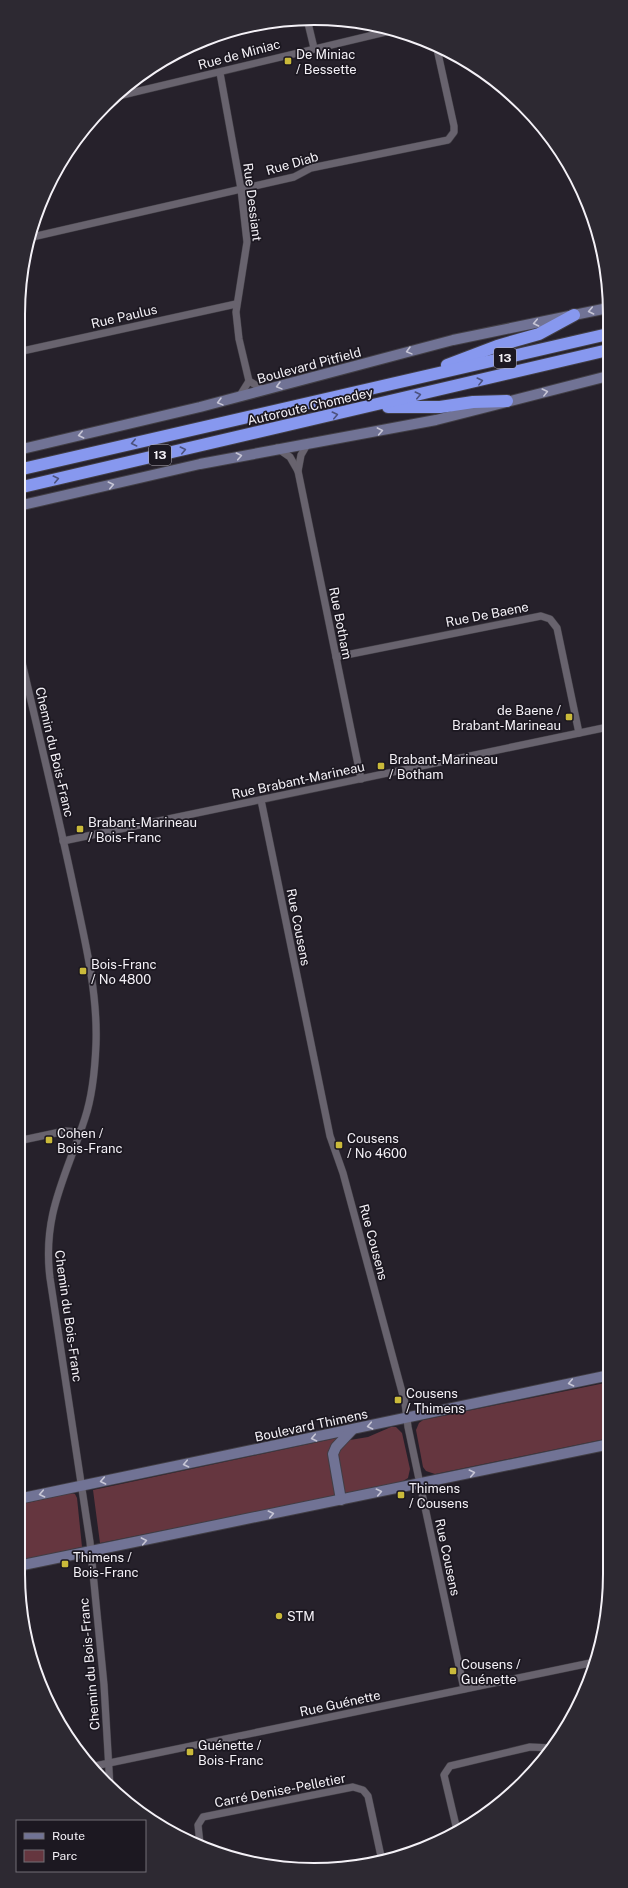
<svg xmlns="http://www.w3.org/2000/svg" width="628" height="1888" font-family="'Public Sans',sans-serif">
  <rect width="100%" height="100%" fill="#26212b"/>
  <g fill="#65363f">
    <polygon points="610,1382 610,1438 435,1474 426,1471 423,1467 416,1430 419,1423 423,1420"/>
    <polygon points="391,1427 396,1427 402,1433 410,1469 408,1478 400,1483 100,1543 93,1490 337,1438 341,1447 350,1440 368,1437"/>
    <polygon points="71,1493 75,1494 77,1498 82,1547 18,1561 18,1505"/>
  </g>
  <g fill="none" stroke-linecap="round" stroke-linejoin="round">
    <g stroke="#413e45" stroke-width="8">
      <g id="street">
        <polyline points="307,19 314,48"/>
        <polyline points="220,73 241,189 247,242 236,312 239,339 249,381 264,390"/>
        <polyline points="114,97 394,30"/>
        <polyline points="28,238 294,177 311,168 448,140 454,132 454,126 437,49"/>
        <polyline points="18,352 236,304"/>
        <polyline points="239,397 249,381"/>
        <polyline points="277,448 290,457 298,471 361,779"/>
        <polyline points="298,471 301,455 308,443"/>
        <path d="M18 645C36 723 55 801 72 880 83 933 98 989 96 1044 95 1069 93 1094 85 1118 66 1177 42 1214 50 1278L90 1542 104 1685 110 1787"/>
        <polyline points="336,657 541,616 550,619 557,628 579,733"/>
        <polyline points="261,800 330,1136 343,1173 405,1403 408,1427 420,1484 464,1689"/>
        <polyline points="63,841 608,727"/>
        <polyline points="18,1141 65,1131 79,1132"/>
        <polyline points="90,1767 595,1662"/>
        <polyline points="457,1830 444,1775 450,1766 530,1747 553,1748"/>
        <polyline points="200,1844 198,1825 203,1817 353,1787 363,1790 368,1796 382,1861"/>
      </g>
    </g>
    <g stroke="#413e45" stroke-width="12">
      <g id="secondary">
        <polyline points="18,450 200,407 453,340 608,308"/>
        <polyline points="18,506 200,464 436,420 608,376"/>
        <polyline points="18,1499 610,1375"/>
        <polyline points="341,1500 333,1454 336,1447 352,1430"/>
        <polyline points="18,1566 610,1444"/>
      </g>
    </g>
    <g stroke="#413e45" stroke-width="14">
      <g id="highway">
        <polyline points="447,365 497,346 539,334 574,315"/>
        <polyline points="388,407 440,407 473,402 507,401"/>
        <polyline points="18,470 608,334"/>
        <polyline points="18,488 608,350"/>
      </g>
    </g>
    <use href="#street" stroke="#68636e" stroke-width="7"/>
    <use href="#secondary" stroke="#717395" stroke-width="10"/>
    <use href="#highway" stroke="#8798ef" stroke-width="12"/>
  </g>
  <defs><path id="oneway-chevron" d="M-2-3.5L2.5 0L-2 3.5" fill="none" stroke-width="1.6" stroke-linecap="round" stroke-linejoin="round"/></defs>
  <g stroke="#c6c5d5">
    <use href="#oneway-chevron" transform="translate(591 311) rotate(168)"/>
    <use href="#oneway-chevron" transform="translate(536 323) rotate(168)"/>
    <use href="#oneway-chevron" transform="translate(409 351) rotate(165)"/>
    <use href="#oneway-chevron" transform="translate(279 386) rotate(165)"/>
    <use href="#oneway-chevron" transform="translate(545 392) rotate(-14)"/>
    <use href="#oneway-chevron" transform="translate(220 402) rotate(165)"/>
    <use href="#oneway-chevron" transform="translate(380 431) rotate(-11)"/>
    <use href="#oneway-chevron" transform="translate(81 435) rotate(167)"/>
    <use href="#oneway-chevron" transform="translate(239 456) rotate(-12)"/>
    <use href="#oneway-chevron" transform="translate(111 485) rotate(-13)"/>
    <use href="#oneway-chevron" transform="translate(571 1383) rotate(168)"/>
    <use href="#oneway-chevron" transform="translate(370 1426) rotate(168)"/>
    <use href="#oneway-chevron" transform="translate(314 1438) rotate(168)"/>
    <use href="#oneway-chevron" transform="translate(186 1464) rotate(168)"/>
    <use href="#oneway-chevron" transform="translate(472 1473) rotate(-12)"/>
    <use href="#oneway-chevron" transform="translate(103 1481) rotate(169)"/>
    <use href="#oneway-chevron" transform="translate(379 1492) rotate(-12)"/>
    <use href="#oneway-chevron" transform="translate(42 1494) rotate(168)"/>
    <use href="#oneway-chevron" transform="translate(271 1514) rotate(-12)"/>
    <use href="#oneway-chevron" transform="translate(144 1541) rotate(-11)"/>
  </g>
  <g stroke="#4c527e">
    <use href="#oneway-chevron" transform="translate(480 381) rotate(-14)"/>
    <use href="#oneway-chevron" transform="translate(418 395) rotate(-13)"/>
    <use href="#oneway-chevron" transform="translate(335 415) rotate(-13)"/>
    <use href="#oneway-chevron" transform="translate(134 443) rotate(167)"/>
    <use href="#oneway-chevron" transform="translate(183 450) rotate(-13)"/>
    <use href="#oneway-chevron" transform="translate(56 479) rotate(-13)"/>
  </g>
  <g fill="#caba3a" stroke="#1c1821" stroke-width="1.5">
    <rect x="284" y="57" width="8" height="8" rx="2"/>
    <rect x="565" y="713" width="8" height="8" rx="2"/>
    <rect x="377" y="762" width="8" height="8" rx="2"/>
    <rect x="76" y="825" width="8" height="8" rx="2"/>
    <rect x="79" y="967" width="8" height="8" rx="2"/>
    <rect x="45" y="1136" width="8" height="8" rx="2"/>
    <rect x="335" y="1141" width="8" height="8" rx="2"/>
    <rect x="394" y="1396" width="8" height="8" rx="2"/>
    <rect x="397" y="1491" width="8" height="8" rx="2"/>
    <rect x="61" y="1560" width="8" height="8" rx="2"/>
    <circle cx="279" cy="1616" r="4"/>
    <rect x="449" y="1667" width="8" height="8" rx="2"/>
    <rect x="186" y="1748" width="8" height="8" rx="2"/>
  </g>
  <g text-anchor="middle" stroke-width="3.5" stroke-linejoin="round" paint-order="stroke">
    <g fill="#1c1821" stroke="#b3b0b7" stroke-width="1">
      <rect x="494" y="348" width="22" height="20" rx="3"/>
      <rect x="149" y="445" width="22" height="20" rx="3"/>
    </g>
    <g font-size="12" font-weight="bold" fill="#f4f1f7">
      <text x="505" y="362">13</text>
      <text x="160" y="459">13</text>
    </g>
    <g font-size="13" fill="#f4f1f7" stroke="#1c1821">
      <text transform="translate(239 54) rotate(-15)" y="5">Rue de Miniac</text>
      <text transform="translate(292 163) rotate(-16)" y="5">Rue Diab</text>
      <text transform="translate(253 202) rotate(83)" y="5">Rue Dessiant</text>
      <text transform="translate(124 316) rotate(-13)" y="5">Rue Paulus</text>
      <text transform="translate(309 365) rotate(-15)" y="5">Boulevard Pitfield</text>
      <text transform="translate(310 406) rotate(-13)" y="5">Autoroute Chomedey</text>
      <text transform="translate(487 614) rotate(-11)" y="5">Rue De Baene</text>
      <text transform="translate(341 623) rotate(79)" y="5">Rue Botham</text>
      <text transform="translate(55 752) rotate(77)" y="5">Chemin du Bois-Franc</text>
      <text transform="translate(298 780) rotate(-12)" y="5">Rue Brabant-Marineau</text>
      <text transform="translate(299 927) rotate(79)" y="5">Rue Cousens</text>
      <text transform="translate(374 1242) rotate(75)" y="5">Rue Cousens</text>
      <text transform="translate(69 1316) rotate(82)" y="5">Chemin du Bois-Franc</text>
      <text transform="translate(311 1425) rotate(-12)" y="5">Boulevard Thimens</text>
      <text transform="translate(448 1557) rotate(78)" y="5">Rue Cousens</text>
      <text transform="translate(89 1664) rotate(-95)" y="5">Chemin du Bois-Franc</text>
      <text transform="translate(340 1703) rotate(-12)" y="5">Rue Guénette</text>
      <text transform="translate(280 1790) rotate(-11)" y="5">Carré Denise-Pelletier</text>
    </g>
    <g font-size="13" fill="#f4f1f7" stroke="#1c1821" text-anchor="start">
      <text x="296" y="59">De Miniac<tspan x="296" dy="15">/ Bessette</tspan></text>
      <text x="561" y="715" text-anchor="end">de Baene /<tspan x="561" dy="15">Brabant-Marineau</tspan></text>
      <text x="389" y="764">Brabant-Marineau<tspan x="389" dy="15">/ Botham</tspan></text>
      <text x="88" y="827">Brabant-Marineau<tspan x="88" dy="15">/ Bois-Franc</tspan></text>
      <text x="91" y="969">Bois-Franc<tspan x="91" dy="15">/ No 4800</tspan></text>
      <text x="57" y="1138">Cohen /<tspan x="57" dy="15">Bois-Franc</tspan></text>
      <text x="347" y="1143">Cousens<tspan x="347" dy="15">/ No 4600</tspan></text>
      <text x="406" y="1398">Cousens<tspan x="406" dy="15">/ Thimens</tspan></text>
      <text x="409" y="1493">Thimens<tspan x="409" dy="15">/ Cousens</tspan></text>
      <text x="73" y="1562">Thimens /<tspan x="73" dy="15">Bois-Franc</tspan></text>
      <text x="287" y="1621">STM</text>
      <text x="461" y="1669">Cousens /<tspan x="461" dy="15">Guénette</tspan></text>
      <text x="198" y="1750">Guénette /<tspan x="198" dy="15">Bois-Franc</tspan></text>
    </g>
  </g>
  <path d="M0 0H628V1888H0ZM314 25H314A289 289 0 0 1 603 314V1574A289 289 0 0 1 314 1863H314A289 289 0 0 1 25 1574V314A289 289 0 0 1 314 25Z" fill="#2d2932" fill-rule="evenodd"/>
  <path fill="none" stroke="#f4f1f7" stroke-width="2" d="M314 25H314A289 289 0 0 1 603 314V1574A289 289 0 0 1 314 1863H314A289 289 0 0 1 25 1574V314A289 289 0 0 1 314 25Z"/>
  <rect x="16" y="1820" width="130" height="52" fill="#1c1821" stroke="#726f77"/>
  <rect x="24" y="1833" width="20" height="6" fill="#717395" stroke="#726f77"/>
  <text x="52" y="1840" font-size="12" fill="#f4f1f7">Route</text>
  <rect x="24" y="1850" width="20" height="12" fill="#65363f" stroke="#726f77"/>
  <text x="52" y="1860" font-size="12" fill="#f4f1f7">Parc</text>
</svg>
